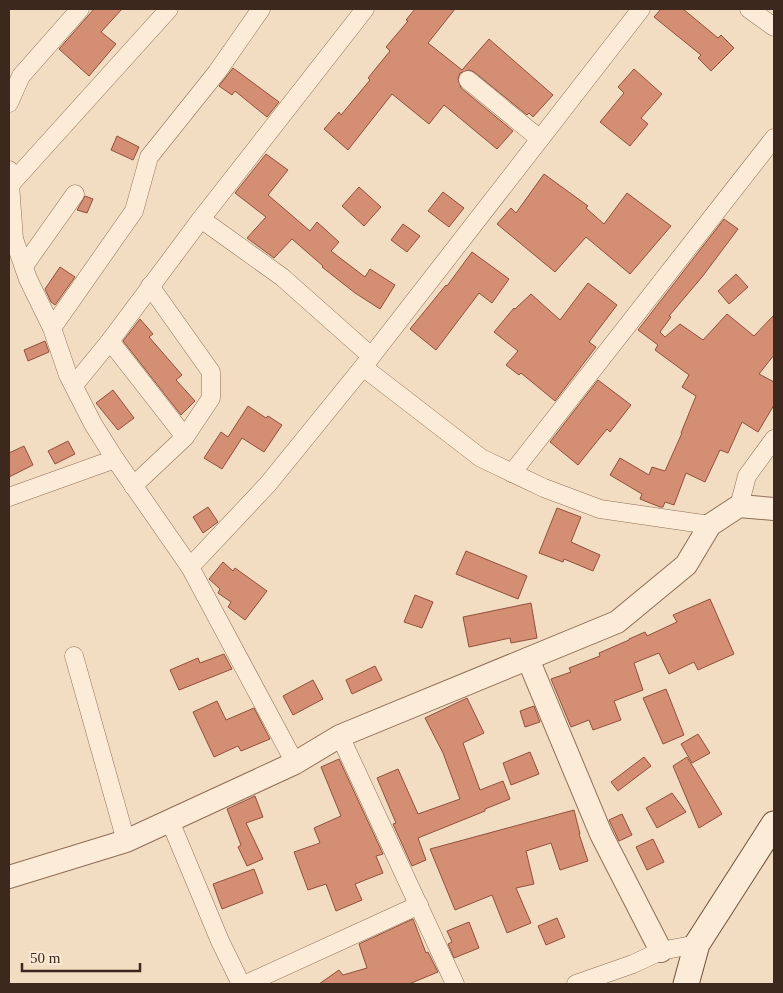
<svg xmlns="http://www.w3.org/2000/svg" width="783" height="993" font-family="Georgia,serif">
  <rect width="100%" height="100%" fill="#f3ddc2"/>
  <g fill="#d48e74" stroke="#91503a">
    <polygon points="94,9 122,9 101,32 116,44 89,76 59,49"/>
    <polygon points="415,9 455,9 428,43 462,70 489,39 553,95 533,117 529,113 527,115 474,72 469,70 460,73 458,79 461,88 513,131 497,149 444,105 429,124 392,94 348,150 324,129 339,112 341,115 370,80 368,78 390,51 386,47 408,21 406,20"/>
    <polygon points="661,9 683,9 718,38 721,35 734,48 711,71 698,58 701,55 654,17"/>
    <polygon points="233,68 279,102 267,117 235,91 232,95 219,86"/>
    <polygon points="634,69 662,94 641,118 648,124 630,146 600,122 624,93 618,87"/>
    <polygon points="117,136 139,147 133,160 111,150"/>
    <polygon points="266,154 288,170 268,195 310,231 317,222 339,242 331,251 365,277 370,269 395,285 380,309 355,293 322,267 323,266 292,239 274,258 247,238 266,217 235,193"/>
    <polygon points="544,174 588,206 586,208 604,224 627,193 671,226 630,274 586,237 555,272 497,224 511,208 516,213"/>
    <polygon points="359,187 381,207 364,226 342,206"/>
    <polygon points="443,192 464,208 449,227 428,211"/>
    <polygon points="85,196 93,199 87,213 77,210"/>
    <polygon points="724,219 738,229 702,277 669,316 671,317 660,332 665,337 680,324 703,340 727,314 754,336 774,315 774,355 759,374 774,382 774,405 758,432 742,422 728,453 720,450 705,482 686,473 674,505 665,502 663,507 660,507 640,499 642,494 610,475 620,458 649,475 652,467 665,471 682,433 681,433 696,396 682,387 689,375 655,350 658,345 638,330"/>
    <polygon points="403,224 420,236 407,252 391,240"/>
    <polygon points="472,252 509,279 492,303 479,293 436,350 410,329 446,285 447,286"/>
    <polygon points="60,267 75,277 55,305 51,302 45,289"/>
    <polygon points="736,274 748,287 729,304 718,291"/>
    <polygon points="588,283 617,305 589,342 596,347 555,401 521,373 519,375 506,365 518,351 494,332 514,308 515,309 531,294 560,320"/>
    <polygon points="140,319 153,334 149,337 182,375 176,380 195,401 181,415 123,341"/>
    <polygon points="45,341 49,352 28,361 24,350"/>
    <polygon points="598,380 631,405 610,432 607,429 578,465 550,442"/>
    <polygon points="113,390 134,418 118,430 96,403"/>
    <polygon points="248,406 266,418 268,416 282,425 264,452 242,438 222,469 204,458 221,432 228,437"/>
    <polygon points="68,441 75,454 55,464 48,451"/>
    <polygon points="24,446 33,465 9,477 9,453"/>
    <polygon points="208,507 218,522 203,533 193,517"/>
    <polygon points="557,508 581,517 571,542 600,555 593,571 564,559 563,562 539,553"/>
    <polygon points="466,551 527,576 518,599 456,574"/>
    <polygon points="223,562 233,571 235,568 267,591 245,620 228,607 231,602 218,593 220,589 209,579"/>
    <polygon points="415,595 433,602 422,628 404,622"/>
    <polygon points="710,599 734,654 698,670 694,662 669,674 659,653 634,663 643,690 614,701 621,720 593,730 589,720 571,727 551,679 571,672 569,668 600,656 599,653 629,640 629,639 645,632 647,636 677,622 673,615"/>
    <polygon points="531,603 537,638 511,643 510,638 469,647 463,617"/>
    <polygon points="224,654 232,669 179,690 170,670 198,658 200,663"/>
    <polygon points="375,666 382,680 352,694 346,680"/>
    <polygon points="313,680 323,699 293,715 283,696"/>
    <polygon points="666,689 684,735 663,744 643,698"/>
    <polygon points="467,698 484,733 463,743 480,790 503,781 510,799 485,809 485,811 418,838 426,860 412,866 393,824 396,823 377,778 398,769 418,814 460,799 443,753 425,718"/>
    <polygon points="217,701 226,720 254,708 270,739 241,751 238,746 214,757 193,712"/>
    <polygon points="534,706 540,722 525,727 520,711"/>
    <polygon points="698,734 710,753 692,763 681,744"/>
    <polygon points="530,752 539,774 511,785 503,763"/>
    <polygon points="644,757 651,766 618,791 611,782"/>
    <polygon points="687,757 722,814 699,828 673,766"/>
    <polygon points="339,759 383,854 376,856 383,873 355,884 362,900 336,911 326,884 308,890 294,852 320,843 314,828 341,816 321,767"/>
    <polygon points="672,793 686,812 657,828 646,808"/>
    <polygon points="255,796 263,817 246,823 263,859 247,866 238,847 241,845 227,809"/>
    <polygon points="574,810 580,834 579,834 588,861 560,870 551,843 526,851 534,884 516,888 531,923 507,933 492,895 455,910 430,849"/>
    <polygon points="622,814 632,835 619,841 609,820"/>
    <polygon points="653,839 664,862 647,870 636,847"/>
    <polygon points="254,869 263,893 222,909 213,884"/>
    <polygon points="557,918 565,937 546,945 538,926"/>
    <polygon points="413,919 426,953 428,952 438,972 409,984 319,984 339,970 343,975 367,968 359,944"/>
    <polygon points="469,922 479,948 454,958 448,944 452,942 447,931"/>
  </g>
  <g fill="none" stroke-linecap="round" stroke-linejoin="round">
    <g stroke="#8f6d57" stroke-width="19">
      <g id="minor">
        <polyline points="749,9 774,27"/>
        <polyline points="468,80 540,139"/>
        <polyline points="9,103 21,76 80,9"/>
        <polyline points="9,170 14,239 28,279 52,328 68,375 93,424 115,459 190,567 295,763"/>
        <polyline points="10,185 169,9"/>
        <polyline points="201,219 282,277 371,356"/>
        <polyline points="24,266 75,194"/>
        <polyline points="52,328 134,211 149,157 217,72 261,9"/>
        <polyline points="110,341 185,437"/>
        <polyline points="363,367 481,458 544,488 600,509 710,525"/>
        <polyline points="74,385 110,341 201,219 365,9"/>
        <polyline points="512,473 774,138"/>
        <polyline points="133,486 185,437 211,398 211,372 150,286"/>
        <polyline points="9,497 115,459"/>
        <polyline points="739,506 747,476 774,439"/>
        <polyline points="190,567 268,484 363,367 641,9"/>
        <polyline points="74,656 126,841"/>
        <polyline points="340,736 455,984"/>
        <polyline points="170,821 220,941 241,984"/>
        <polyline points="246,984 419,905"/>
        <polyline points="576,984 633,964 661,951 697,944"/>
      </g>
    </g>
    <g stroke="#8f6d57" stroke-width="24">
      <g id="tertiary">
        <polyline points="528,659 601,834 661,951"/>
        <polyline points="9,877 126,841 295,763 340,736 617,622 686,565 710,525 739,506 774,509"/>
      </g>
    </g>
    <g stroke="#714e3a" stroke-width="27">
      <polyline id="secondary" points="686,984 697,944 774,824"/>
    </g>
    <use href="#minor" stroke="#fcecd7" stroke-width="18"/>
    <use href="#tertiary" stroke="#fcecd7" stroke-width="22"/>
    <use href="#secondary" stroke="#fcecd7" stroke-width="25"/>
  </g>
  <rect width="783" height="993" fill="none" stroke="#3d281d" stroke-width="20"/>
  <path d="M22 963v8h118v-8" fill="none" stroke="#3d281d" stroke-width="2.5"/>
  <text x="30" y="963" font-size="15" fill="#3d281d" stroke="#f9e8d3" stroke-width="4" paint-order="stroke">50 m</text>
</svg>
